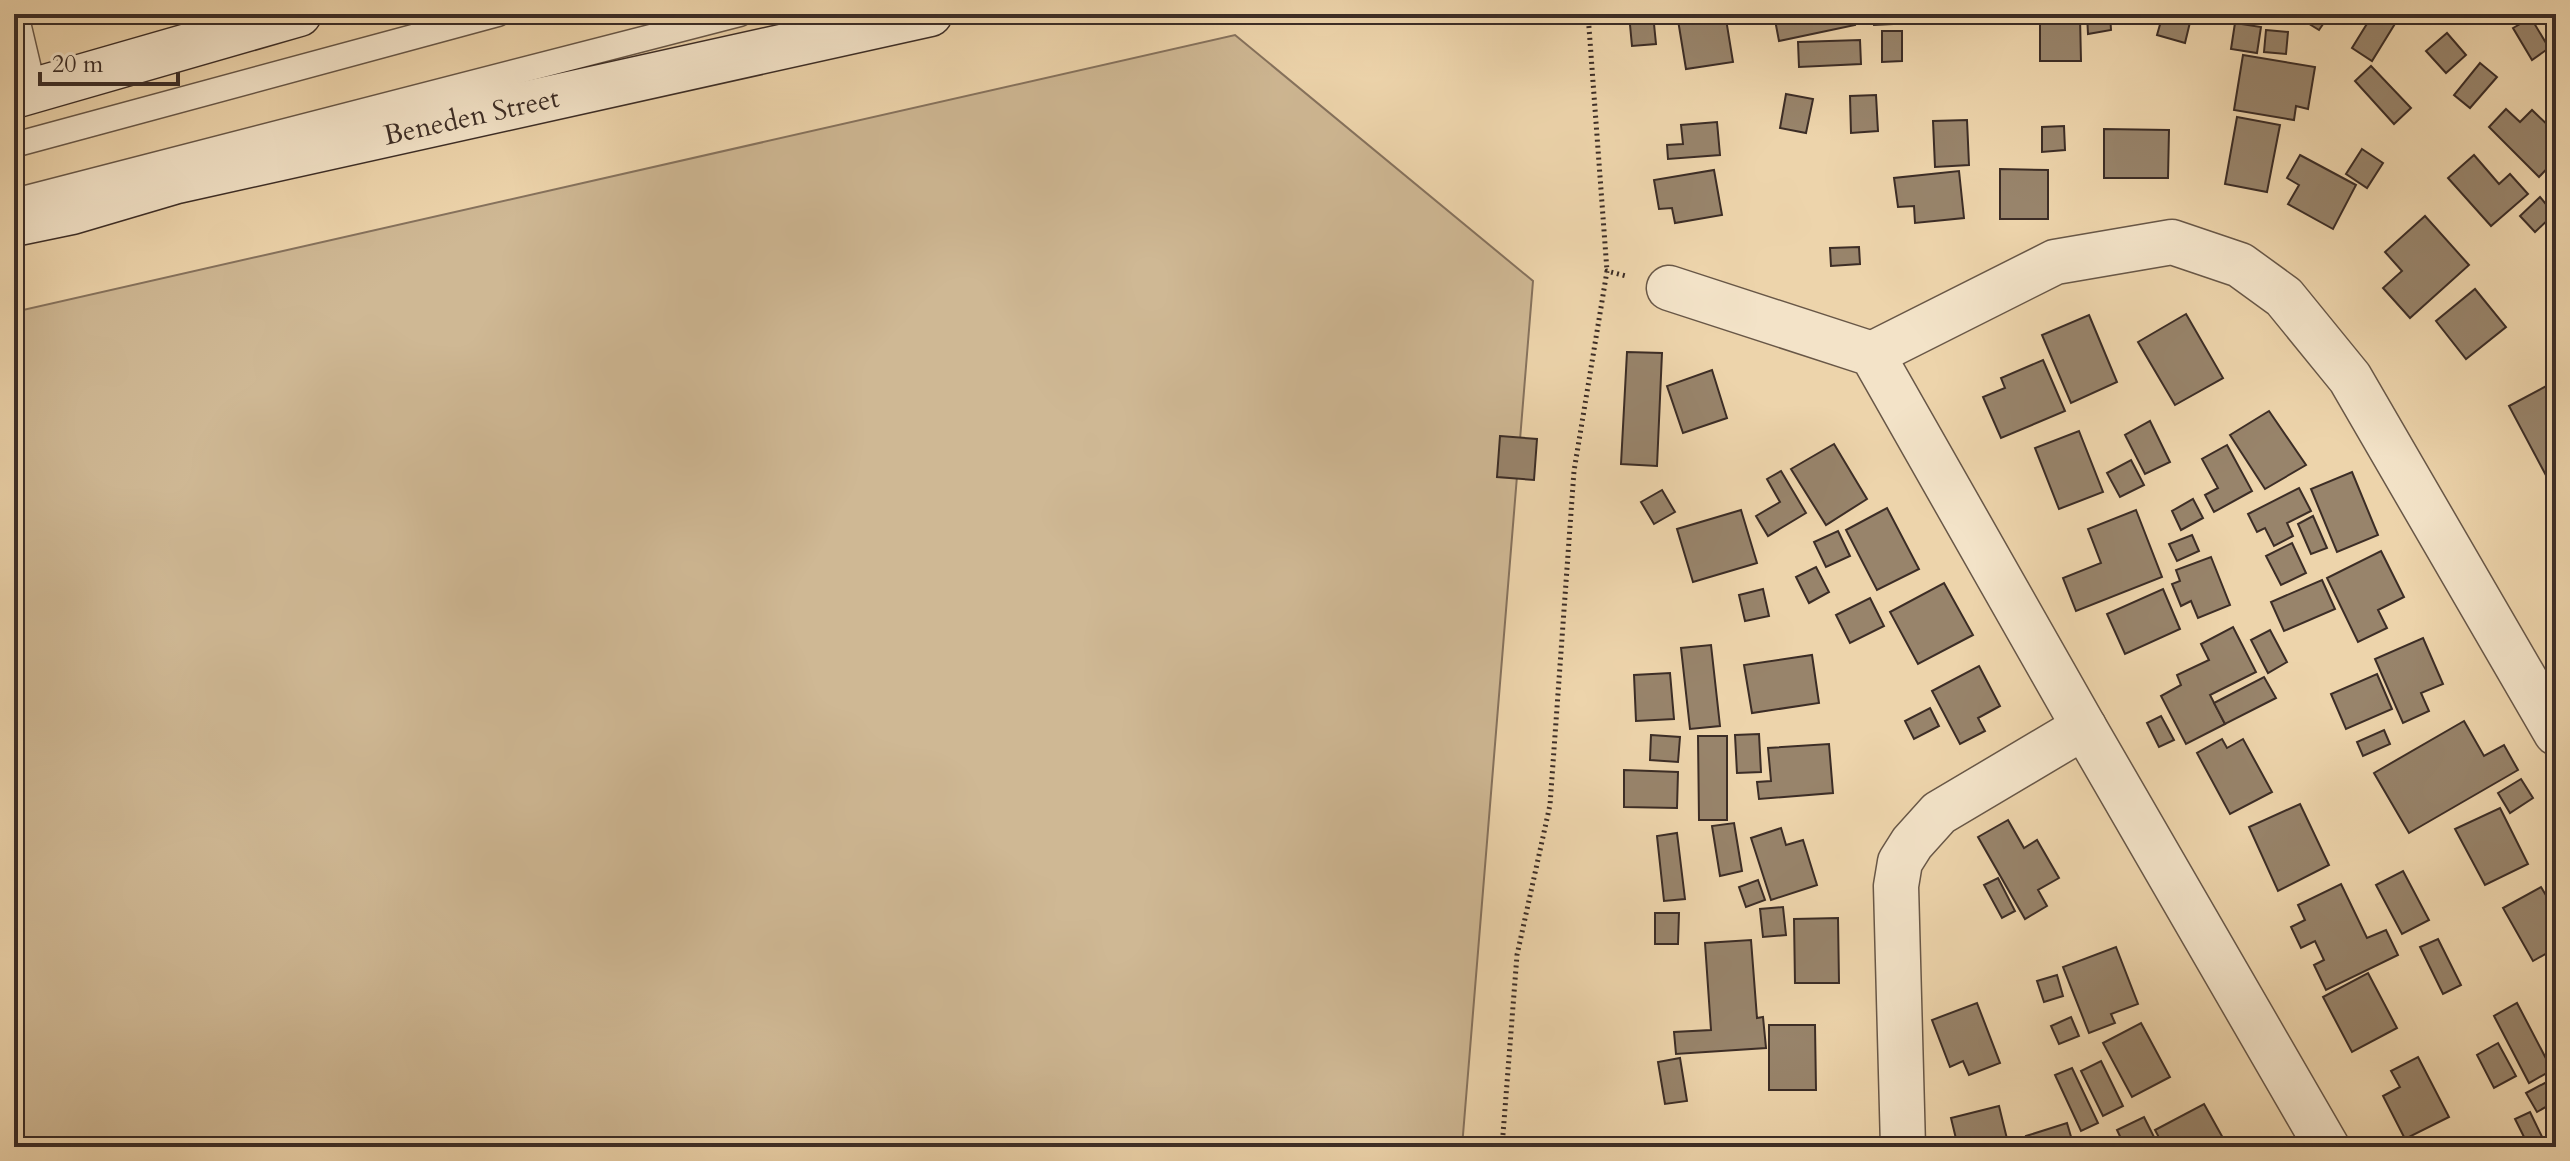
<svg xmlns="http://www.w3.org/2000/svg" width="2570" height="1161" font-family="Cardo,serif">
  <rect width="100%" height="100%" fill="#edd4ab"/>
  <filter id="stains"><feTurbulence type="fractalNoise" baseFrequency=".0025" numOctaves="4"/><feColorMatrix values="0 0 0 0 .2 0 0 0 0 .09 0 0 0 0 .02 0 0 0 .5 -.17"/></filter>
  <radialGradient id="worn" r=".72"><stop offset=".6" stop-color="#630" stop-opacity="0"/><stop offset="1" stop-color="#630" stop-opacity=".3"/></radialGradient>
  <polygon fill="#cfb894" stroke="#86725d" stroke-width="2" points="1235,35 1533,281 1462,1147 14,1147 14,312"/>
  <g fill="#98846b" stroke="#3c2d26" stroke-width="2">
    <polygon points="1629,14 1653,14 1656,44 1632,46"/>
    <polygon points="1677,14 1705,14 1707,21 1726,19 1733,62 1686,69"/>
    <polygon points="1788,14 1853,14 1855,25 1779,41 1775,20 1789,17"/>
    <polygon points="1873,14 1913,14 1913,23 1874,25"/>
    <polygon points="2087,14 2110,14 2111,30 2088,34"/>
    <polygon points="2163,14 2192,14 2185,43 2157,35"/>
    <polygon points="2293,14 2330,14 2319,30"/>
    <polygon points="2373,14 2401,14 2372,61 2352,48"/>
    <polygon points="2080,17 2081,61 2040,61 2040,18"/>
    <polygon points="2531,18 2549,48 2532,60 2513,28"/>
    <polygon points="2235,23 2261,27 2257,53 2231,49"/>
    <polygon points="2266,30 2288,32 2286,54 2264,52"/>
    <polygon points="1882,31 1902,31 1902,61 1882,62"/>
    <polygon points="2447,33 2466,55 2446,73 2426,51"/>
    <polygon points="1860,40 1861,64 1799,67 1798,42"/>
    <polygon points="2243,55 2315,67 2308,109 2296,106 2294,120 2234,110"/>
    <polygon points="2480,63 2497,77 2470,108 2454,95"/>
    <polygon points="2371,66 2411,108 2394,124 2355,81"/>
    <polygon points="1786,94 1813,99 1806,133 1780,128"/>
    <polygon points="1876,95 1878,131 1851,133 1850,96"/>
    <polygon points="2506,109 2520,122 2532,110 2556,133 2556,159 2539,177 2489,127"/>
    <polygon points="2237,117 2280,125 2267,192 2225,184"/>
    <polygon points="1967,120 1969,165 1935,167 1933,121"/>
    <polygon points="1717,122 1720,155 1668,159 1667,145 1683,144 1681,125"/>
    <polygon points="2064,126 2065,150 2042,152 2042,127"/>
    <polygon points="2104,129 2169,130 2168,178 2104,178"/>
    <polygon points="2362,149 2383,163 2367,188 2346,174"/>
    <polygon points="2300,155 2356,185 2333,229 2288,204 2299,185 2287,178"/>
    <polygon points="2474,155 2499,184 2510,174 2528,194 2491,226 2448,178"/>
    <polygon points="2000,169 2048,170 2048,219 2000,219"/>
    <polygon points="1714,170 1722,215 1675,223 1672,208 1659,209 1654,180"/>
    <polygon points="1959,171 1964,218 1915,223 1914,206 1898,207 1894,178"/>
    <polygon points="2540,197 2554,214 2535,232 2520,216"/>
    <polygon points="2425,216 2469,265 2410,318 2383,288 2402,271 2385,252"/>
    <polygon points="1859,247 1860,264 1831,266 1830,248"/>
    <polygon points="2475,289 2506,327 2466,359 2436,321"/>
    <polygon points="2186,314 2223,378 2175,405 2138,342"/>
    <polygon points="2089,315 2117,382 2071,403 2042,335"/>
    <polygon points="1627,352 1662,353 1657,466 1621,464"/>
    <polygon points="2043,360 2065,411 2001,438 1983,397 2005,388 2001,378"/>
    <polygon points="1712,370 1727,418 1683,433 1667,386"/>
    <polygon points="2554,382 2556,480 2550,483 2509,406"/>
    <polygon points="2269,411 2306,465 2265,489 2230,435"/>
    <polygon points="2150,421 2170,462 2145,474 2125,435"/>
    <polygon points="2079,431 2103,492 2059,509 2035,448"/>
    <polygon points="1500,436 1537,439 1534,480 1497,477"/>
    <polygon points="1834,444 1867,499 1826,525 1791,469"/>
    <polygon points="2227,445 2252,491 2214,512 2205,495 2218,488 2202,459"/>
    <polygon points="2131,460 2144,485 2120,497 2107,473"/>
    <polygon points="1781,471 1806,513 1768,536 1756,516 1780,502 1767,479"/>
    <polygon points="2352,472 2378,535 2337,552 2311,489"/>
    <polygon points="2299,488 2311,511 2287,523 2293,536 2274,546 2265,528 2257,532 2248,514"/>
    <polygon points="1662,490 1675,512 1654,524 1641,502"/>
    <polygon points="2193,499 2203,518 2181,530 2172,511"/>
    <polygon points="1887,508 1919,569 1877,590 1846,530"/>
    <polygon points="1741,510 1757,563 1693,582 1677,529"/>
    <polygon points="2136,510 2162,577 2076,611 2063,578 2101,563 2088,529"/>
    <polygon points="2313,516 2327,548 2311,554 2298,524"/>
    <polygon points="1838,531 1850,556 1826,567 1814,542"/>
    <polygon points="2192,535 2199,551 2177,561 2169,544"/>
    <polygon points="2292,543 2306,573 2281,585 2266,556"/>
    <polygon points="2381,551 2404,597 2378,610 2387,628 2358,642 2327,578"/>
    <polygon points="2211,557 2230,605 2198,618 2191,601 2181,606 2172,584 2180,581 2176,570"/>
    <polygon points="1816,567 1829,592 1809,603 1796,577"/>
    <polygon points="2322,580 2335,609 2284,631 2271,602"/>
    <polygon points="1944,583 1973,635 1918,664 1890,612"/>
    <polygon points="1763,589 1769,616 1745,621 1739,595"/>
    <polygon points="2163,589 2180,629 2125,654 2107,614"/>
    <polygon points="1870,598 1884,626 1850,643 1836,615"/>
    <polygon points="2233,627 2256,672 2210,695 2225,724 2186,744 2161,696 2181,685 2177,675 2209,660 2201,644"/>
    <polygon points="2270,630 2287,662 2268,673 2251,640"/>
    <polygon points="2423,638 2443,684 2421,693 2429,711 2403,723 2375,659"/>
    <polygon points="1711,645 1720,726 1690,729 1681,648"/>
    <polygon points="1812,655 1819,703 1752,713 1744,665"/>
    <polygon points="1979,666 2000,706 1978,718 1985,731 1960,744 1932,691"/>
    <polygon points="1670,673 1674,719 1636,721 1634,675"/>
    <polygon points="2377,674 2392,709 2346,729 2331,694"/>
    <polygon points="2264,677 2276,698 2225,724 2214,703"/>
    <polygon points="1930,708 1939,726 1914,739 1905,721"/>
    <polygon points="2161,716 2174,740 2159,747 2147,723"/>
    <polygon points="2464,721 2484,756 2504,745 2518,770 2409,833 2374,773"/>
    <polygon points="2384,730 2390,744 2363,756 2357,742"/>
    <polygon points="1759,734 1761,772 1737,773 1735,735"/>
    <polygon points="1651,735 1680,737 1678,762 1650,760"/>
    <polygon points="1698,736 1727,736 1727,820 1699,820"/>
    <polygon points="2222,739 2227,748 2243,739 2272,792 2230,814 2197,753"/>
    <polygon points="1829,744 1833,793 1759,799 1757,782 1771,781 1768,748"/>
    <polygon points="1624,770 1678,772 1677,808 1624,807"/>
    <polygon points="2521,779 2533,798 2510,813 2498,793"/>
    <polygon points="2300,804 2329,865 2278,891 2249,827"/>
    <polygon points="2500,808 2528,864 2485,885 2455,829"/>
    <polygon points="2008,820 2024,848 2037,840 2059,878 2038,890 2047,906 2025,919 1978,837"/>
    <polygon points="1734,823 1742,871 1720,876 1712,826"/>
    <polygon points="1781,828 1786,845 1803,840 1817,885 1771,900 1751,838"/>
    <polygon points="1677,833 1685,899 1664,901 1657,836"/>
    <polygon points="2403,871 2429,920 2402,934 2376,885"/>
    <polygon points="1998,878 2015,911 2002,918 1984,885"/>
    <polygon points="1758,880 1765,900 1746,907 1739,887"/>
    <polygon points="2341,884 2367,938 2386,930 2398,955 2326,990 2314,965 2324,960 2315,941 2301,948 2291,927 2305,920 2298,905"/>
    <polygon points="2541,887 2556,912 2556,948 2533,961 2503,908"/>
    <polygon points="1783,907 1786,935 1763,937 1760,909"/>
    <polygon points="1655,913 1679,913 1678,944 1655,944"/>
    <polygon points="1838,918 1839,983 1795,983 1794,919"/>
    <polygon points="2438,939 2461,985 2443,994 2420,947"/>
    <polygon points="1751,940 1757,1018 1763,1017 1766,1048 1676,1054 1674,1032 1711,1030 1705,943"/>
    <polygon points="2116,947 2138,1004 2111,1014 2115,1023 2089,1033 2063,967"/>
    <polygon points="2368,973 2397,1028 2352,1052 2323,997"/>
    <polygon points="2057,975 2063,996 2044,1002 2037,981"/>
    <polygon points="1977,1003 2000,1063 1969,1075 1963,1061 1950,1067 1932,1020"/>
    <polygon points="2517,1003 2552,1070 2529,1083 2494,1016"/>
    <polygon points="2071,1017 2079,1036 2059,1044 2051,1026"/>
    <polygon points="2141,1023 2170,1077 2132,1097 2103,1043"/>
    <polygon points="1769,1025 1815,1025 1816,1090 1769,1090"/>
    <polygon points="2498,1043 2516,1076 2494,1088 2477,1055"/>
    <polygon points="2418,1057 2449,1117 2405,1139 2383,1096 2400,1087 2391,1071"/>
    <polygon points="1680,1058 1687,1101 1665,1104 1658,1062"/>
    <polygon points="2101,1061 2123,1106 2103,1116 2081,1071"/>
    <polygon points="2072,1068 2098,1123 2081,1131 2055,1075"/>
    <polygon points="2556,1077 2556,1101 2537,1112 2526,1093"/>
    <polygon points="2204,1104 2228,1147 2164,1147 2155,1130"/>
    <polygon points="1999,1106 2009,1147 1958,1147 1951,1118"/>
    <polygon points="2530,1112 2545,1143 2536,1147 2529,1147 2515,1119"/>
    <polygon points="2144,1117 2156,1141 2144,1147 2125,1147 2117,1130"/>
    <polygon points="2067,1123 2074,1147 2029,1147 2026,1136"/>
  </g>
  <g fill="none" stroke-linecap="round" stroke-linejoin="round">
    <g stroke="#685747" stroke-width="27">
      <g id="service">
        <polyline points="16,14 34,90"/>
        <polyline points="14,145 498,14"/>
        <polyline points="14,201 740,14"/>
      </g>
    </g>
    <g stroke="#685747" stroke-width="47">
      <g id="minor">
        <polyline points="1669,288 1872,354 2084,727 2327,1147"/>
        <polyline points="1872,354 2055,262 2172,242 2240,265 2284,297 2350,378 2556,733"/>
        <polyline points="1903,1147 1896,886 1900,862 1912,843 1939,813 2084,727"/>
      </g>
    </g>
    <g stroke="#3c2d26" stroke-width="47">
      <g id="secondary">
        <polyline points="14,96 299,14"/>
        <path id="s1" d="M14 224 72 212 177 181 930 14"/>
      </g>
    </g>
    <g stroke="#3c2d26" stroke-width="5" stroke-dasharray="2 4" stroke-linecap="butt">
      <polyline points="1588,14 1607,271"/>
      <polyline points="1502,1147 1517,955 1550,805 1574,471 1607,271 1626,276"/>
    </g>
    <use href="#service" stroke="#f3e3c8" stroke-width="24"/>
    <use href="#minor" stroke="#f3e3c8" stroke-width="44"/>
    <use href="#secondary" stroke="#f3e3c8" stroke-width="44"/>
  </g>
  <g text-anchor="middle" stroke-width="6" stroke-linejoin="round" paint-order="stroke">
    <g font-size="28" fill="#3c2d26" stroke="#f3e3c8">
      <text dy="10" stroke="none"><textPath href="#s1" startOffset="470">Beneden Street</textPath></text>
    </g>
  </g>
  <rect width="2570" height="1161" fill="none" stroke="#edd4ab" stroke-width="48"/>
  <rect x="16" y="16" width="2538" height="1129" fill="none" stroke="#3c2d26" stroke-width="4"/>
  <rect x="24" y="24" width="2522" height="1113" fill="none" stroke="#3c2d26" stroke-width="2"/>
  <path d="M40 72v12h138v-12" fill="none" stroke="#3c2d26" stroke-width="4"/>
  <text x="52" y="72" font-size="24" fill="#3c2d26" stroke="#f3e3c8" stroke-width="6" paint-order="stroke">20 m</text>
  <rect width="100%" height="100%" filter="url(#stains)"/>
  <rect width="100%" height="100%" fill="url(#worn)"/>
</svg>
